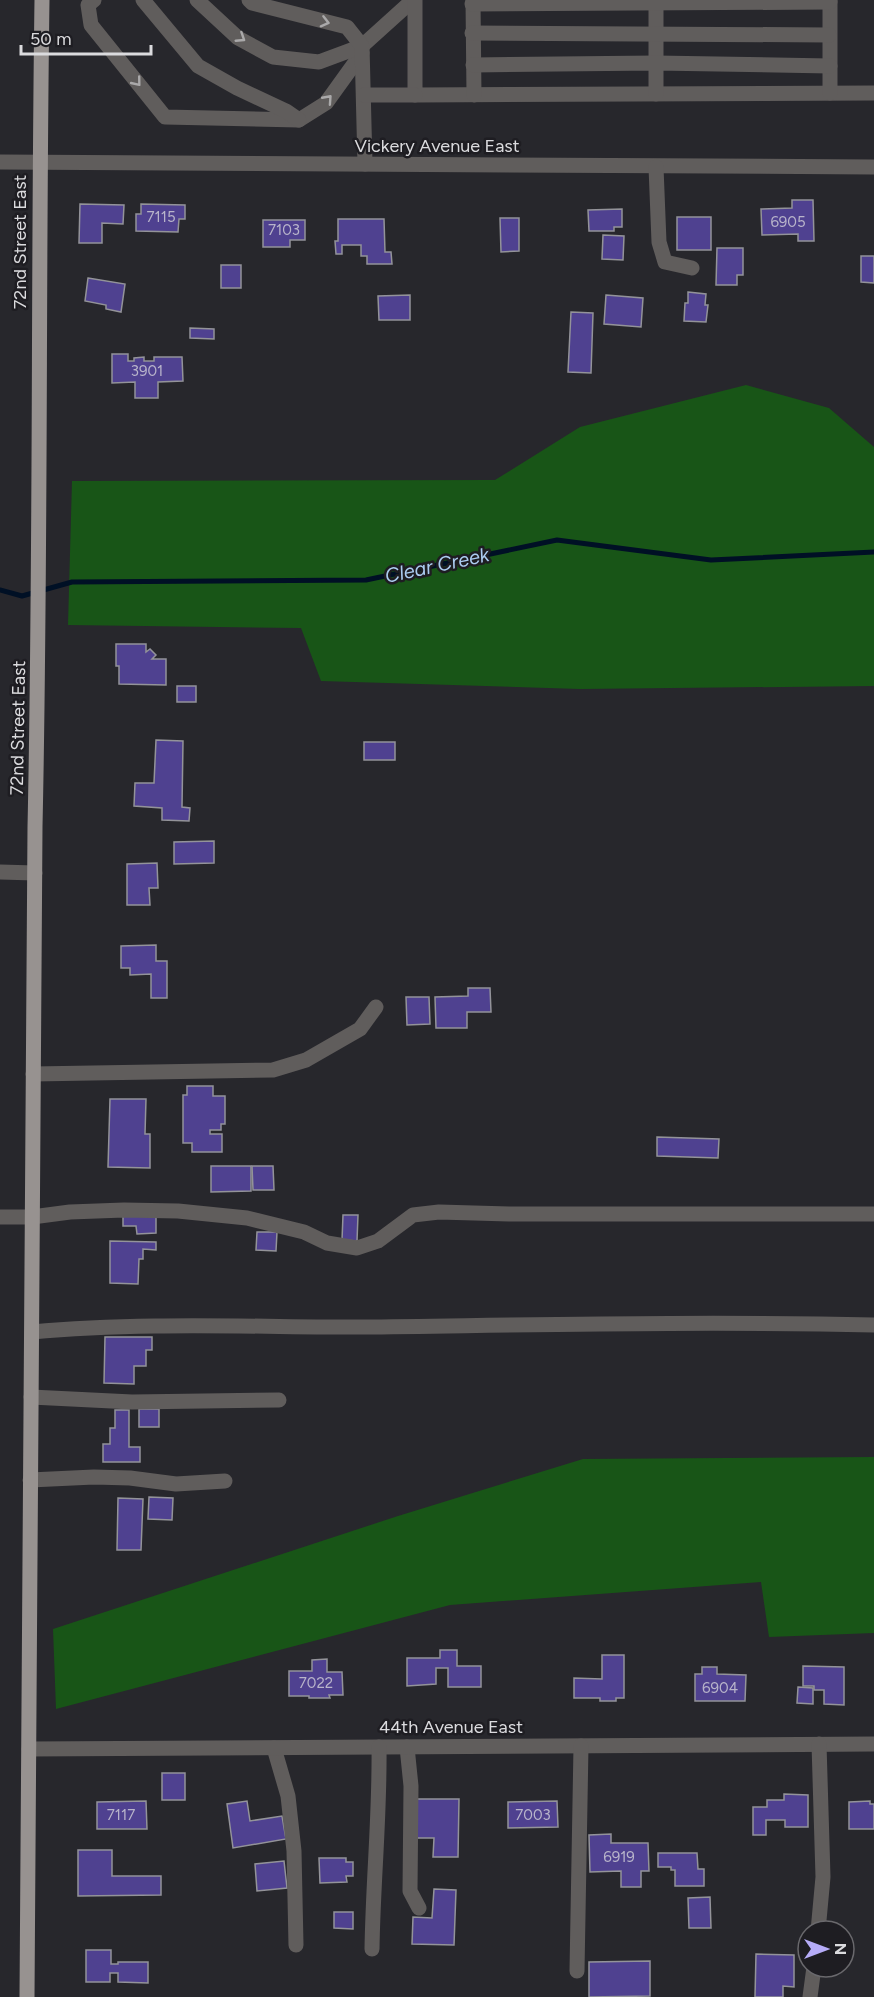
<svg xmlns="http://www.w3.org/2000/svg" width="874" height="1997" font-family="Figtree,sans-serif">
  <rect width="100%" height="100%" fill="#27272c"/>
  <g fill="#185517">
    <polygon points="746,385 829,408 874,447 874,686 580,689 321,681 301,628 68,625 72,481 495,480 580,427"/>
    <polygon points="874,1457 874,1633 769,1637 761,1582 450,1605 56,1709 53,1629 398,1516 583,1459"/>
  </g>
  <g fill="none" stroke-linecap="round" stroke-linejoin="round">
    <polyline stroke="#001025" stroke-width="5" points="0,590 22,596 72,582 366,580 557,540 711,560 874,552"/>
  </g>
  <g fill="#4f4190" stroke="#939399" stroke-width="1.5">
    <polygon points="792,200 813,200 814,241 798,241 798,234 762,235 761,209 792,208"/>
    <polygon points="80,204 124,205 123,224 102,223 102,243 79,243"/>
    <polygon points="141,204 185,205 185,219 179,219 178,232 136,231 136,214 141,214"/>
    <polygon points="622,209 622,227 614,227 614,231 589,231 588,210"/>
    <rect x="677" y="217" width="34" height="33"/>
    <polygon points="500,218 519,218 519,251 501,252"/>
    <polygon points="338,219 384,219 385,252 391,252 392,264 367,264 367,256 361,256 361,245 342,245 342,254 336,254 335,241 338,241"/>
    <polygon points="263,220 305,220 305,240 290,240 290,247 263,247"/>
    <polygon points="603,235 624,236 623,260 602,259"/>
    <polygon points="717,248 743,248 743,275 737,275 737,285 716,285"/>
    <polygon points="861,256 874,256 874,283 861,282"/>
    <rect x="221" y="265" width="20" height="23"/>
    <polygon points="88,278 125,284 121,312 106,309 106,305 85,301"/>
    <polygon points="688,292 706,294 705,305 708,305 706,322 684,321 685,303 688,303"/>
    <polygon points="410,295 410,320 379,320 378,296"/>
    <polygon points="606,295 643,298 641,327 604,324"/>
    <polygon points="571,312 593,313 591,373 568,372"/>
    <polygon points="190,328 214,329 214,339 190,338"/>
    <polygon points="112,354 128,354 128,361 134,361 134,358 144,357 144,361 154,361 154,357 182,357 183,381 158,382 158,398 135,398 135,382 112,383"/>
    <polygon points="116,644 146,644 146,652 150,649 156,655 152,659 166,659 166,685 119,684 119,666 116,666"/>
    <rect x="177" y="686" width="19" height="16"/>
    <polygon points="156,740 183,741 182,807 190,808 189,821 162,820 162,808 134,806 135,783 154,783"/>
    <rect x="364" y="742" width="31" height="18"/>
    <polygon points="214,841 214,863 174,864 174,842"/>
    <polygon points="157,863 158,888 149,888 150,905 127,905 127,864"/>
    <polygon points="156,945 156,961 167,961 167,998 151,998 151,974 130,975 130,968 121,968 121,946"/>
    <polygon points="468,988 490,988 491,1012 467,1012 467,1028 436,1028 435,997 468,996"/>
    <polygon points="406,997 429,997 430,1024 407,1025"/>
    <polygon points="187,1086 213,1086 213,1096 225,1096 225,1124 221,1124 221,1130 210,1130 210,1134 222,1134 222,1152 192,1152 192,1143 183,1143 183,1095 187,1095"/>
    <polygon points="110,1099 146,1099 145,1134 150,1134 150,1168 108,1167"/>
    <polygon points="657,1137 719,1139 718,1158 657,1156"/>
    <polygon points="211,1166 251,1166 251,1191 211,1192"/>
    <polygon points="252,1166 273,1166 274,1190 253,1190"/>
    <polygon points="156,1214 156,1233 137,1234 136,1226 123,1226 123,1216"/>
    <polygon points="343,1215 358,1215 357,1241 342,1240"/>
    <polygon points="257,1232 277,1232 276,1251 256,1250"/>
    <polygon points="110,1241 156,1242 156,1250 143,1249 143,1259 139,1259 138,1284 110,1283"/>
    <polygon points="105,1337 152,1337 152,1350 146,1350 146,1366 134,1366 134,1384 104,1383"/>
    <rect x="139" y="1409" width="20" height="18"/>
    <polygon points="115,1410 129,1410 129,1447 140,1447 140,1462 103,1462 103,1444 110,1444 110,1428 115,1428"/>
    <polygon points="149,1497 173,1498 172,1520 148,1519"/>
    <polygon points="118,1498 143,1499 141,1550 117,1550"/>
    <polygon points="440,1650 457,1650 457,1666 481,1666 481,1687 448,1687 448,1668 436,1668 436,1684 407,1686 407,1658 440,1658"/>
    <polygon points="602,1655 624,1655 624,1698 616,1698 616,1701 600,1701 600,1698 574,1698 574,1678 602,1679"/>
    <polygon points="327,1659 327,1672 342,1672 343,1695 329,1695 330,1698 309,1698 309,1696 289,1696 289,1671 312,1671 312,1660"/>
    <polygon points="803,1666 844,1667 844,1705 824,1704 824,1690 814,1690 814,1686 803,1686"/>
    <polygon points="702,1667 717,1667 717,1674 746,1675 745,1701 695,1701 695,1674 702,1674"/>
    <polygon points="798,1687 813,1688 813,1704 797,1703"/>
    <rect x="162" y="1773" width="23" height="27"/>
    <polygon points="784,1794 808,1795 808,1827 785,1827 785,1820 766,1820 766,1835 753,1835 753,1807 767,1807 767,1800 784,1800"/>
    <polygon points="416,1799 459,1799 458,1857 433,1857 434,1838 416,1838"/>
    <polygon points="146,1801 147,1829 97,1829 97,1802"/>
    <polygon points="247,1801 250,1821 282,1816 286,1839 233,1848 227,1804"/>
    <polygon points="557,1801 558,1827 508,1828 508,1802"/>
    <polygon points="870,1801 870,1804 874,1804 874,1829 849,1829 849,1802"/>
    <polygon points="611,1834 611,1843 648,1843 649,1871 641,1871 641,1887 621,1887 621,1871 590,1872 589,1835"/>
    <polygon points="78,1850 112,1850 112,1876 161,1876 161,1895 78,1896"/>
    <polygon points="658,1853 697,1853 698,1869 704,1869 704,1886 675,1886 675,1870 671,1870 671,1867 658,1867"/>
    <polygon points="319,1858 346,1858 346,1862 353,1862 353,1876 346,1876 347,1882 320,1883"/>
    <polygon points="284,1861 287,1888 257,1891 255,1864"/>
    <polygon points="434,1889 456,1890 454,1945 412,1944 413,1917 432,1918"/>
    <polygon points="710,1897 711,1928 689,1928 688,1898"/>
    <polygon points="334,1912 353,1912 353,1929 334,1928"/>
    <polygon points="86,1950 111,1950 111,1964 118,1964 118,1962 148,1962 148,1983 118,1982 118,1973 110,1973 110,1982 86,1982"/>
    <polygon points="756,1954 794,1955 794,1987 783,1986 783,1997 755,1997"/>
    <polygon points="650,1961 650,1996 589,1997 589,1962"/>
  </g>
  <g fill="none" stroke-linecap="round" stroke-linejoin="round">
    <g stroke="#605d5c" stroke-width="15">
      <polyline points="94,0 88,5 91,25 165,117 299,120 326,103 362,53"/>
      <polyline points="143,0 198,66 237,88 286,111 299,120"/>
      <polyline points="197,0 238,38 273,57 319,62 362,46 413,0"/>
      <polyline points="249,0 252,3 347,27 362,46 365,164"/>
      <polyline points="415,0 415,95 874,93"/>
      <polyline points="473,0 474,95"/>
      <polyline points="656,0 656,94"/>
      <polyline points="830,0 830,93"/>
      <polyline points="472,4 830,2"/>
      <polyline points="472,33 829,35"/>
      <polyline points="473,65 656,63 830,66"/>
      <polyline points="364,95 415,95"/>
      <polyline points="0,162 874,167"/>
      <polyline points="656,167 659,242 665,262 692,268"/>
      <polyline points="0,872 35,873"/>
      <polyline points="33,1074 273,1070 306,1060 360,1029 376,1007"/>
      <polyline points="0,1217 32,1217 70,1212 124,1210 178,1211 247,1218 304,1232 327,1243 357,1248 378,1241 413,1215 439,1212 509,1214 874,1214"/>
      <path d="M32 1332C141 1322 252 1327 362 1327 533 1325 703 1321 874 1325"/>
      <polyline points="31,1397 132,1402 279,1400"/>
      <polyline points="30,1480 94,1477 130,1478 176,1484 225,1481"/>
      <polyline points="407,1747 411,1786 410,1891 419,1908"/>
      <polyline points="274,1748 288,1796 294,1851 296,1945"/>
      <polyline points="29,1749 874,1744"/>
      <polyline points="818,1931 823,1877 819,1744"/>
      <path d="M372 1949C373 1881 380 1814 379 1747"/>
      <polyline points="577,1971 581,1746"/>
      <polyline points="810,1997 814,1967"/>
    </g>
    <path stroke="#979290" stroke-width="15" d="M27 1997 35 827C41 551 38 276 42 0"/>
  </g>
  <defs><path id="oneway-chevron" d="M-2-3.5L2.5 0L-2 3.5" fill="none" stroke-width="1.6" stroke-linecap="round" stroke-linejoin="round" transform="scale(1.5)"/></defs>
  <g stroke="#aaa9aa">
    <use href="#oneway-chevron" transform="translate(325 22) rotate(14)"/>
    <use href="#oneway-chevron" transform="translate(241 38) rotate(33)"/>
    <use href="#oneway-chevron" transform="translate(137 82) rotate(51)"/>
    <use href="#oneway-chevron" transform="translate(328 99) rotate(-48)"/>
  </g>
  <g text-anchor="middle" stroke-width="5" stroke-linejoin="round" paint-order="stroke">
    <g font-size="15" fill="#b8b4ca">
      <text x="161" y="222">7115</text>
      <text x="788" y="227">6905</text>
      <text x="284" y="235">7103</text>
      <text x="147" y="376">3901</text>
      <text x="316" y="1688">7022</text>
      <text x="720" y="1693">6904</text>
      <text x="121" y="1820">7117</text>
      <text x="533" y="1820">7003</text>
      <text x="619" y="1862">6919</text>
    </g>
    <g font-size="18" fill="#dbdbde" stroke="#1e1d22">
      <text x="437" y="152">Vickery Avenue East</text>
      <text transform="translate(20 242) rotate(-90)" y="6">72nd Street East</text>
      <text transform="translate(18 728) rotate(-89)" y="6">72nd Street East</text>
      <text x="451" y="1733">44th Avenue East</text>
    </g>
    <g font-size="20" font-style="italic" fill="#abccf0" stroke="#1e1d22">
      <text transform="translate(437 565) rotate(-12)" y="7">Clear Creek</text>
    </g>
  </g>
  <g transform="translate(826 1949) rotate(90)"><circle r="28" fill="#1e1d22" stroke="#6a696d" stroke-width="1.5"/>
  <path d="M0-4.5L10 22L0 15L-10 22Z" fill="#b6acf8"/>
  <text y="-9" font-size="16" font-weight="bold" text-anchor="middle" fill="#dbdbde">N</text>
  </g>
  <path d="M21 45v9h130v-9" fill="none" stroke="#dbdbde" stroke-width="3"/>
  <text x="30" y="45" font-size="18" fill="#dbdbde" stroke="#1e1d22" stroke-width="4.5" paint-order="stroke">50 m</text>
</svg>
